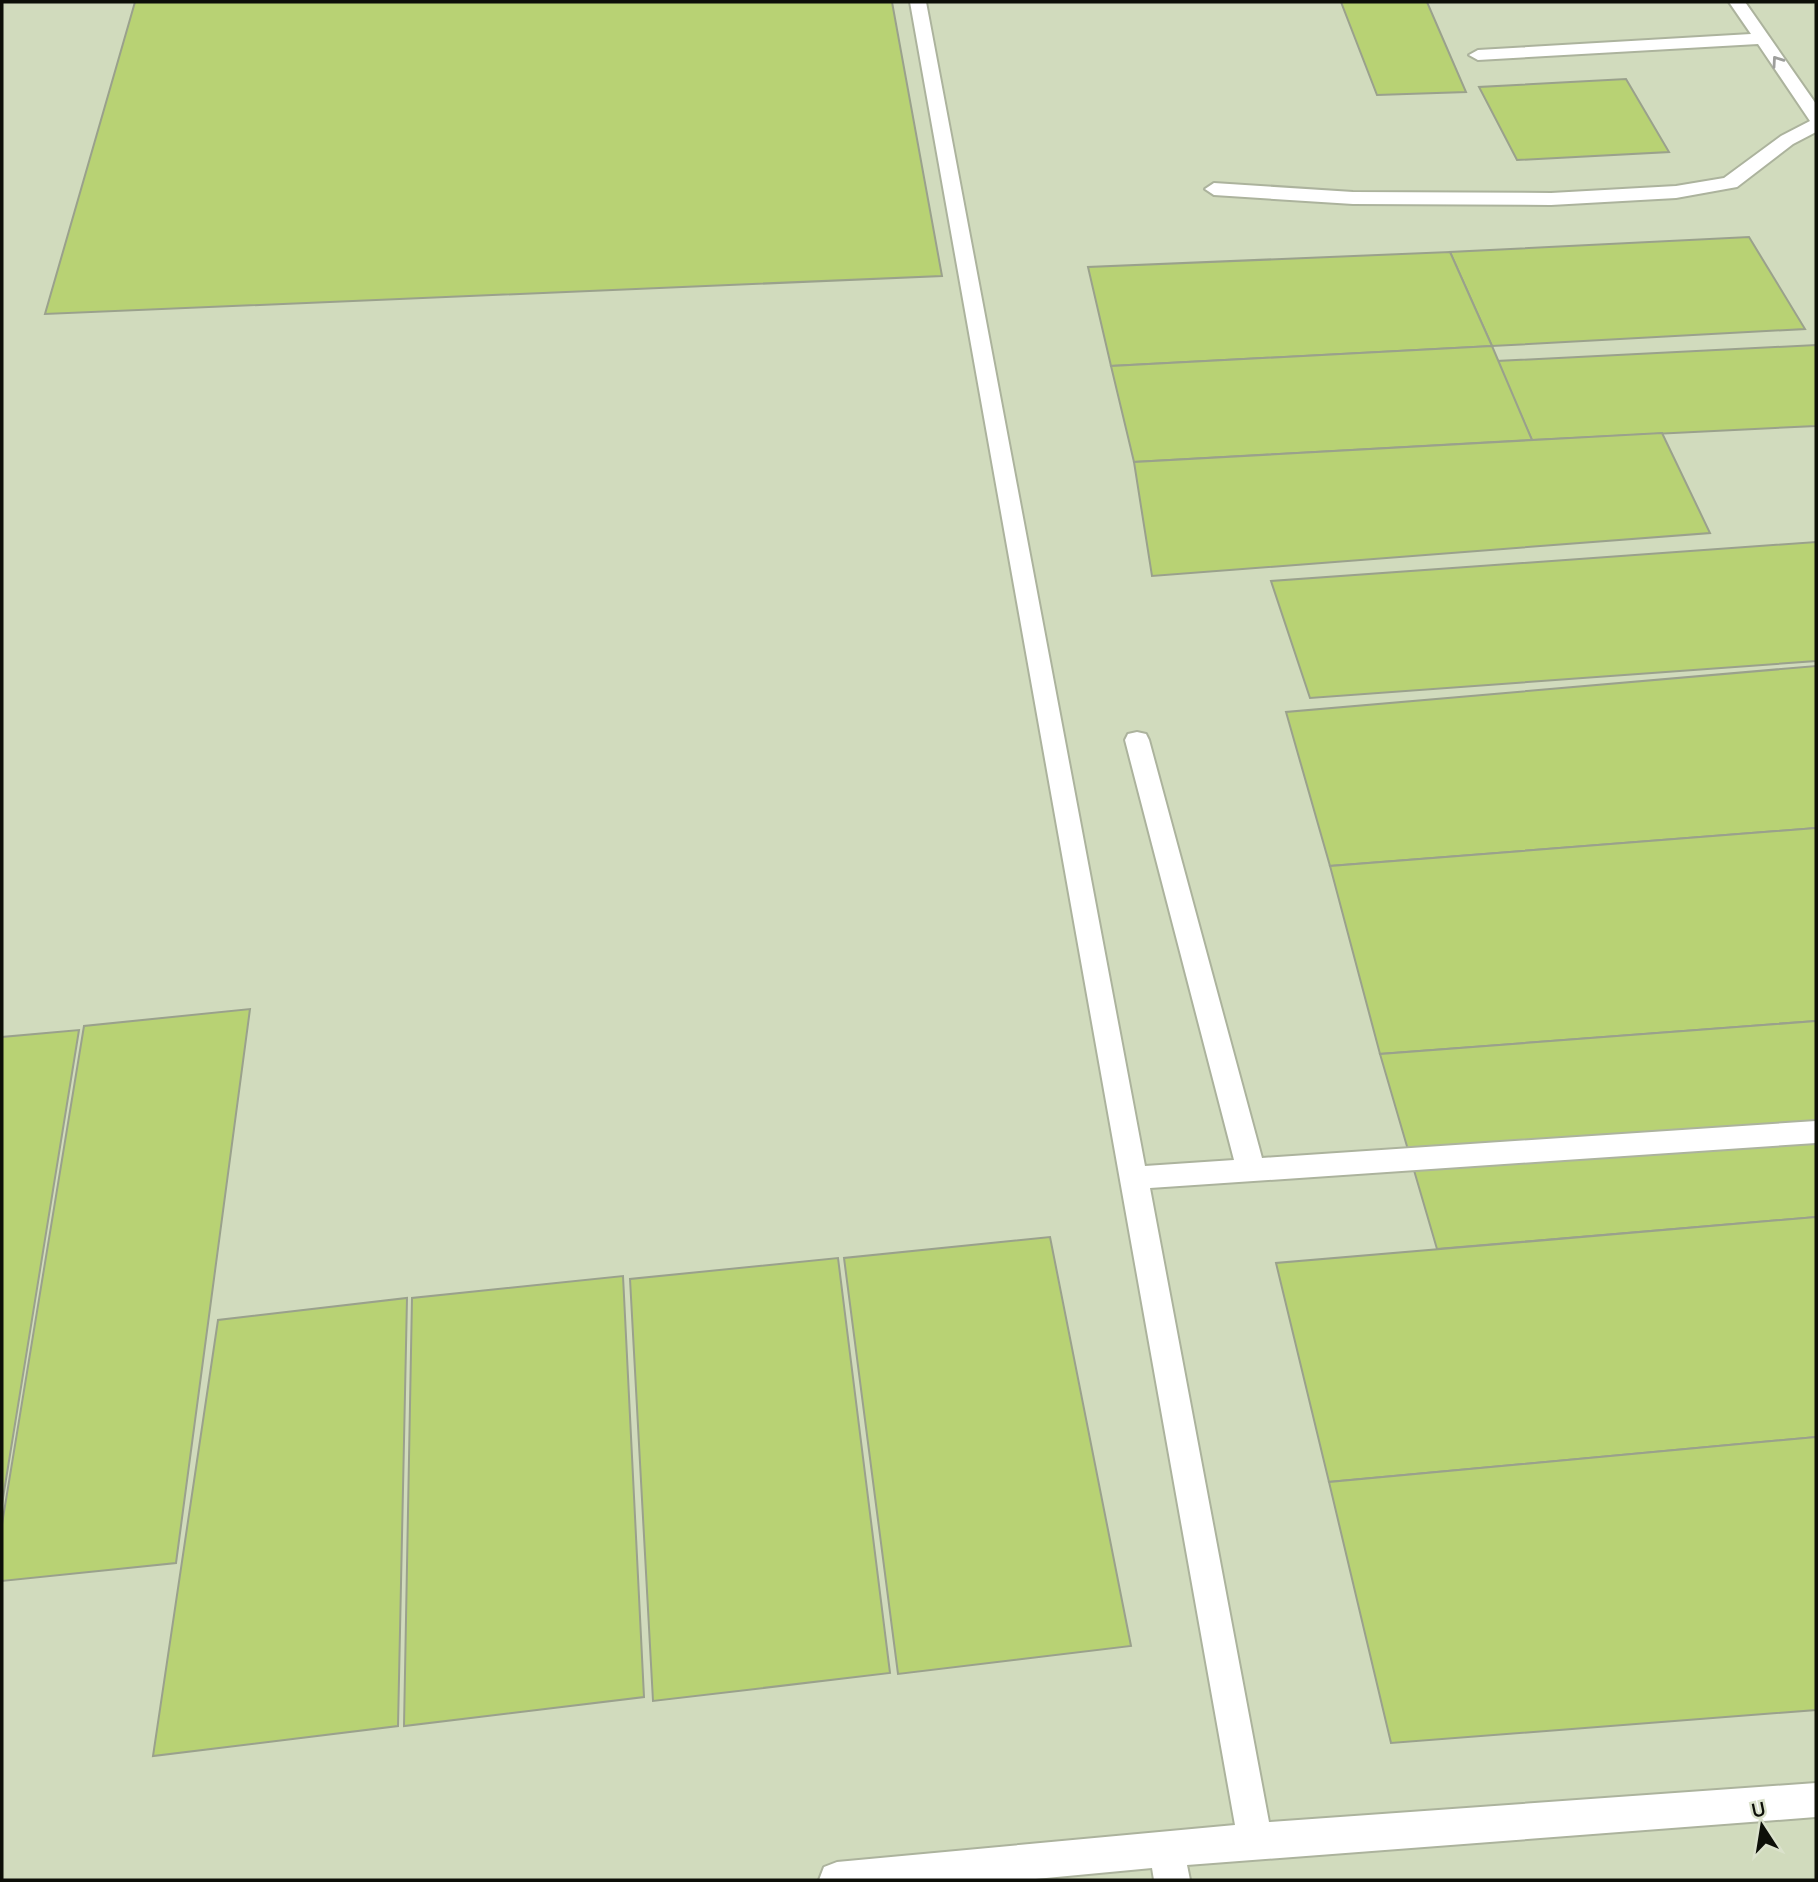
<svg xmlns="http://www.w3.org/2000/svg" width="1818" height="1882" font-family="Manrope,sans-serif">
  <rect width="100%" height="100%" fill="#dbe2cc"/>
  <rect fill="#d1dbbd" x="2" y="2" width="1814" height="1878"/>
  <g fill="#b8d274" stroke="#9aa18c" stroke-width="2">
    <polygon points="135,2 892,2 942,276 45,314"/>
    <polygon points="1341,2 1427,2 1466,92 1377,95"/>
    <polygon points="1626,79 1669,152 1517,160 1479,87"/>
    <polygon points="1749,237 1805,329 1492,346 1450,252"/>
    <polygon points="1450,252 1492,346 1111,366 1088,267"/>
    <polygon points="1816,345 1816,426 1532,440 1497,361"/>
    <polygon points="1492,346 1532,440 1134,462 1111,366"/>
    <polygon points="1662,433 1710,533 1152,576 1134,462"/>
    <polygon points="1816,542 1816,661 1310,698 1271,581"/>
    <polygon points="1816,666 1816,828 1330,866 1286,712"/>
    <polygon points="1816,828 1816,1021 1380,1054 1330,866"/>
    <polygon points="250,1009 176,1563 2,1581 2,1524 84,1026"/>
    <polygon points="1816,1021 1816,1217 1437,1249 1380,1054"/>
    <polygon points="79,1030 2,1504 2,1037"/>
    <polygon points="1816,1217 1816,1437 1329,1482 1276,1263"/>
    <polygon points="1050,1237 1131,1646 898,1674 844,1258"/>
    <polygon points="838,1258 890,1673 653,1701 630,1279"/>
    <polygon points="623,1276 644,1697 404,1726 412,1298"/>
    <polygon points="407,1298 398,1726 153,1756 218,1320"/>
    <polygon points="1816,1437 1816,1710 1391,1743 1329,1482"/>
  </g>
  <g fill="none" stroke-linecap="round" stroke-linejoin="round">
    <g stroke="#acb39d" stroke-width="4">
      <g id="lane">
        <polygon points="910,2 926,2 1145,1166 1234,1160 1125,740 1128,734 1137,732 1146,734 1149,740 1262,1158 1816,1121 1816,1143 1150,1188 1269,1822 1816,1783 1816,1817 1187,1865 1190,1880 1154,1880 1152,1868 1025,1880 819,1880 824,1867 837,1862 1235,1825"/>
        <polygon points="1729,2 1745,2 1816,104 1816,132 1793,144 1737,187 1676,198 1551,205 1353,204 1214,195 1205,189 1214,183 1353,192 1551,193 1676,186 1724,178 1781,136 1810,121 1758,44 1478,60 1469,55 1478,50 1751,34"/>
      </g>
    </g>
    <use href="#lane" fill="#fff" fill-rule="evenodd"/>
  </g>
  <defs><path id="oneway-chevron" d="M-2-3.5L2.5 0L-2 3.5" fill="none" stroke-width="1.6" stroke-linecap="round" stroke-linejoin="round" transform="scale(1.75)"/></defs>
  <use stroke="#9e9f9c" href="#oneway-chevron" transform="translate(1777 61) rotate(-125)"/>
  <rect width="1818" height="1882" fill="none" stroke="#0d0f08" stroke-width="7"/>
  <g transform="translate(1762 1826) rotate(348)" stroke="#dbe2cc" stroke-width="5" paint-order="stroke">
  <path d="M0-5L12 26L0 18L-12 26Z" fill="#0d0f08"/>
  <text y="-10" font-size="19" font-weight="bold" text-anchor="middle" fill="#0d0f08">U</text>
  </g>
</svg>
